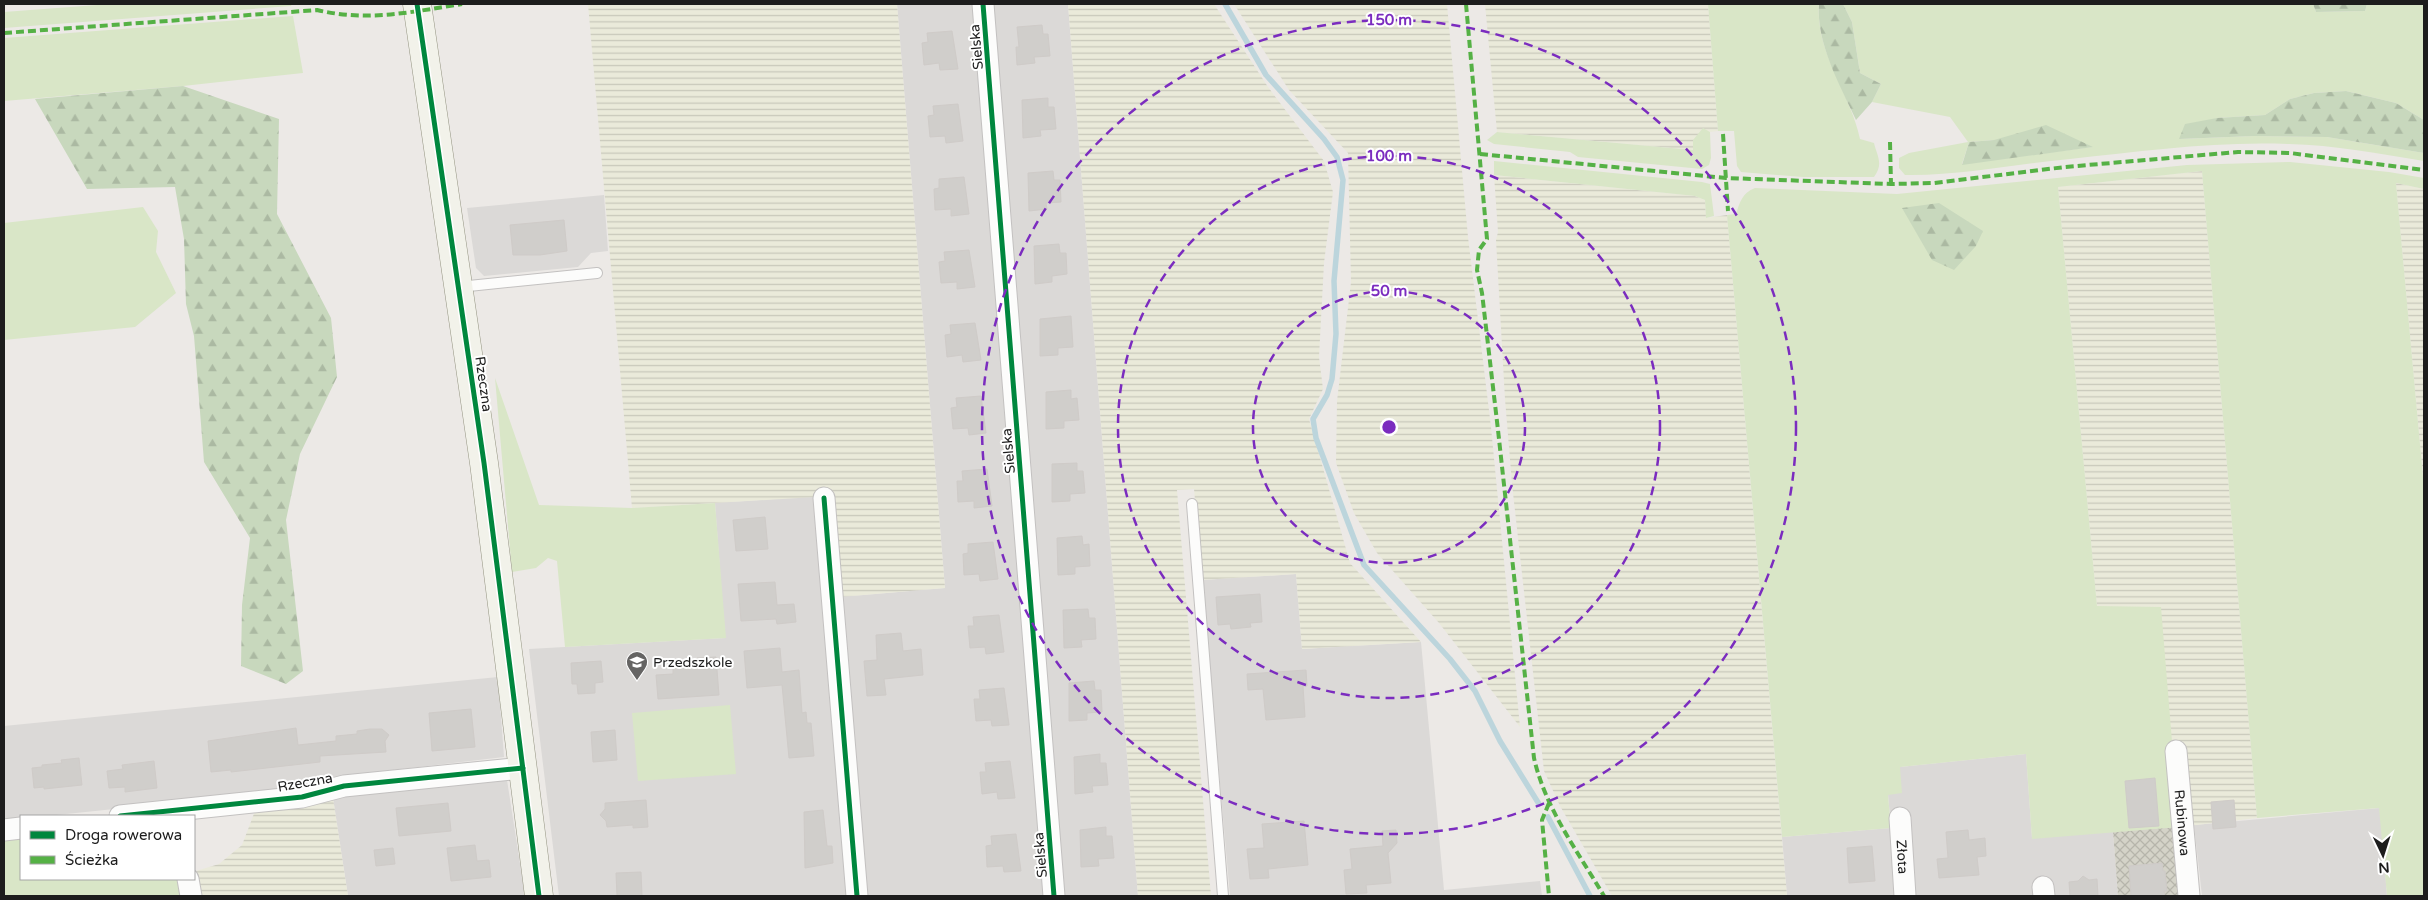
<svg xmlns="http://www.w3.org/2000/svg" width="2428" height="900" font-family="'Varela Round',sans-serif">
  <defs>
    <pattern id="construction-cross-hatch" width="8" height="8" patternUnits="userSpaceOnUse" patternTransform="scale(1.25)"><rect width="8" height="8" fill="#d4d3c8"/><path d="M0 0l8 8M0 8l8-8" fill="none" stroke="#b6b5ab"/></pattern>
    <pattern id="farmland-rules" width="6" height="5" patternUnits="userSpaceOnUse" patternTransform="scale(1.25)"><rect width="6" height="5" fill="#eaeada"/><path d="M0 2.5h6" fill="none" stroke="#c8c8bb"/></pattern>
    <pattern id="forest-firs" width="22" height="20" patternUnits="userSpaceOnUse" patternTransform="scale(1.25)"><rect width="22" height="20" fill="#c8d8bd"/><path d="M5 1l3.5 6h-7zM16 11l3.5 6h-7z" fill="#abb9a2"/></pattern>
  </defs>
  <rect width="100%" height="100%" fill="#ece9e6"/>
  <g fill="#dbd9d7">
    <polygon points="897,4 1068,4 1138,896 866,896 840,597 945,588"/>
    <polygon points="604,195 608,251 591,253 578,267 484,276 476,268 467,208"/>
    <polygon points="817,496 850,896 559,896 529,649 725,638 715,503"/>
    <polygon points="1296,574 1302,649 1421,642 1444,890 1540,881 1542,896 1230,896 1202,580"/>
    <polygon points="498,677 504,757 333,777 305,789 47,816 21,816 21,819 4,821 4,726"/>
    <polygon points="2026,754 2032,838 2113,831 2118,896 1787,896 1782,837 1891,828 1888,794 1900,767"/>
    <polygon points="507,780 525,896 348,896 333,798"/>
    <polygon points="2380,808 2387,896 2202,896 2194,825"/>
  </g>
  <polygon fill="url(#construction-cross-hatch)" points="2179,827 2182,896 2118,896 2113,831"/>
  <g fill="url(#farmland-rules)">
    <polygon points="588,4 897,4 945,588 840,597 831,496 632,508"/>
    <polygon points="1068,4 1214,4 1268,87 1324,161 1333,192 1324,263 1319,357 1323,389 1309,419 1350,563 1421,642 1302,649 1296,574 1202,580 1194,489 1177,490 1211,896 1138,896"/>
    <polygon points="1234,4 1447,4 1468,237 1491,427 1520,727 1439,623 1377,553 1354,513 1336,463 1337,401 1351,282 1348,153 1289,90"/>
    <polygon points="1485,4 1708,4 1718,131 1710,132 1703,129 1693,150 1497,132"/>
    <polygon points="2202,171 2257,818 2179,827 2097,606 2058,187"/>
    <polygon points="1494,175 1695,196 1705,200 1706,218 1727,215 1787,896 1612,896 1560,806 1544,771 1512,484 1505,399 1496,240 1498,232"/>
    <polygon points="2396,183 2424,189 2424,488"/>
    <polygon points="333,798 348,896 200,896 196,871 219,864 242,845 255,811"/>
  </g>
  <g fill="#d9e6c7" fill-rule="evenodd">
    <polygon points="110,4 292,4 291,6 4,28 4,12"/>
    <path d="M1708 4H1819C1815 52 1851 94 1860 139L1874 143C1877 156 1884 164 1874 177H1803L1741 172 1737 166 1734 131H1718Z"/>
    <path d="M1843 4H2313L2316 12 2365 11 2367 4H2424V120L2396 103 2346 91 2314 93 2290 99 2265 115 2217 118 2180 139 2254 136 2327 137 2424 153V161C2380 154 2334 145 2289 144 2216 141 2143 151 2070 159 2015 164 1961 176 1905 175L1899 168V158L1909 153 1968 142 1950 117 1872 102 1881 84 1860 73 1852 22ZM1994 140 2092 147 1962 164 1969 142Z"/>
    <polygon points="293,16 303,73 183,86 4,101 4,38"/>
    <polygon points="1703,128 1710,132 1711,158 1709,165 1702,169 1578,157 1570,152 1494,144 1487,140 1497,132 1693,150 1693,140"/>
    <polygon points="1494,161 1702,182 1710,184 1714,216 1706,218 1705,200 1695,196 1494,175"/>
    <path d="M2290 162 2389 172 2424 178V189L2396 183 2424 488V896H2387L2379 808 2257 818 2202 171 2058 187 2097 606 2161 607 2179 827 2032 839 2026 754 1900 767 1902 793 1888 795 1891 828 1782 837 1727 215 1736 214C1740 202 1742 193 1755 188L1897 194 2187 165Z"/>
    <polygon points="143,207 158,231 156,252 176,293 135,327 4,340 4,223"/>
    <polygon points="495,378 539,505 632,508 715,503 726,638 565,647 557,561 548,558 536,568 512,572"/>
    <polygon points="730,705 736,774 638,781 632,713"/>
    <polygon points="21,834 21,879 182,879 185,896 4,896 4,842"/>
  </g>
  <g fill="url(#forest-firs)">
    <path d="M1819 4H1843L1852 22 1860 73 1881 84 1872 102 1856 120C1840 85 1816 43 1819 4Z"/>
    <polygon points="2313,4 2367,4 2365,11 2316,12"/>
    <polygon points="183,86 279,119 277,214 331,318 337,377 300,454 286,520 303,671 286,684 241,666 242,605 250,538 204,462 194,336 186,304 184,239 175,187 87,189 35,99"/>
    <polygon points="2346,91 2396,103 2424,120 2424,153 2327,137 2254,136 2179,139 2185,124 2217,118 2265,115 2290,99 2314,93"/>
    <polygon points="2046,125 2093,147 1962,165 1969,142 1994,140"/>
    <polygon points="1939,203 1983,231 1976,246 1954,270 1932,260 1902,208"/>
  </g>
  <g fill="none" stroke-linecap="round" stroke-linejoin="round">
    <g stroke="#bcd5dc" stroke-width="5.5">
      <polyline points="1225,4 1266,75 1324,139 1337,157 1343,180 1334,281 1336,334 1332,379 1327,395 1313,419 1316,438 1364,565 1450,659 1475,691 1500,741 1539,804"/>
      <polyline points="1548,817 1590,896"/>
    </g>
  </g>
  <g fill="#d0cecb" stroke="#cfcbc8">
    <polygon points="1042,25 1043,34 1048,34 1050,56 1034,57 1035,63 1017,65 1016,47 1019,47 1017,27"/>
    <polygon points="952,31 958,69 940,70 939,63 924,65 922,43 928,42 927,33"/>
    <polygon points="1048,98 1048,107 1054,107 1056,129 1040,130 1041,136 1023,138 1022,100"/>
    <polygon points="958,104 963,141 946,143 945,136 930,137 928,116 934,115 933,106"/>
    <polygon points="1053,171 1054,180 1060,180 1061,202 1046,203 1047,209 1029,211 1028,173"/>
    <polygon points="964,177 969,214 951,216 951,209 935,210 934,189 939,188 939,179"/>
    <polygon points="564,220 567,251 540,255 513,255 510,225"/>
    <polygon points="1059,244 1060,253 1066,253 1067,274 1052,276 1052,282 1035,284 1034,246"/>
    <polygon points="969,250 975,287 957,289 957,282 941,283 939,262 945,261 944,252"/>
    <polygon points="1071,316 1073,347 1058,348 1058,355 1040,356 1040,319"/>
    <polygon points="975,323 981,360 963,362 962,355 947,357 945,335 951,334 950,325"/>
    <polygon points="1071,390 1071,399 1077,398 1079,420 1064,421 1064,428 1046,429 1046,392"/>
    <polygon points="981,396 986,433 969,435 968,428 953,429 951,408 957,407 956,398"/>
    <polygon points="1077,463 1077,471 1083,471 1085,493 1070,494 1070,501 1052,502 1052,464"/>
    <polygon points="987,469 992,506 974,508 974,501 958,502 957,481 963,481 962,471"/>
    <polygon points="765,517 768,549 736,551 733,520"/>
    <polygon points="1082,536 1083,545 1089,544 1090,566 1075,567 1075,574 1058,575 1057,538"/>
    <polygon points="993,542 998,579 980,581 979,574 964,575 963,554 968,553 968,544"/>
    <polygon points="775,582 777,605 794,604 796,622 777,624 776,619 741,621 738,584"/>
    <polygon points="1260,594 1262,622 1250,623 1251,627 1231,629 1230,624 1218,625 1216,597"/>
    <polygon points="1088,609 1089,618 1095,618 1096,639 1081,640 1082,647 1064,648 1063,610"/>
    <polygon points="999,615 1004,652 986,654 985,647 970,648 968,626 974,626 973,617"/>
    <polygon points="901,633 903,651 921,649 923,675 884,679 886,695 867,696 864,661 877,660 876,635"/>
    <polygon points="780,648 782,672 799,670 802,713 806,712 807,723 811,723 814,756 789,758 782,685 747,688 744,651"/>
    <polygon points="716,657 719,695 658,699 656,675 673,674 673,668 697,666 697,658"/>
    <polygon points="601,661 603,682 595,683 595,693 578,694 577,684 572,684 571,663"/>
    <polygon points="1306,670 1307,686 1303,686 1305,717 1266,720 1263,689 1248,690 1247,674"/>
    <polygon points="1094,681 1095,690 1101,690 1102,712 1087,713 1087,720 1069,721 1069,683"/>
    <polygon points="1004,688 1009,725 992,726 991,720 976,721 974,699 980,699 979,690"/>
    <polygon points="471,709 475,747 432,751 429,713"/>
    <polygon points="296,728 298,745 336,741 336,736 357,734 357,731 370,729 382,729 389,735 385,741 386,752 320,756 320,762 231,772 231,770 211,772 208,741"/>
    <polygon points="615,730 617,760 593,762 591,732"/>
    <polygon points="1100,754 1100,763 1106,763 1108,785 1092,786 1093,792 1075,794 1074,757"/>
    <polygon points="79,758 82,785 44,789 44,787 34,788 32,768 42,767 42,765 62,763 61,760"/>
    <polygon points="154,761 157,788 125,792 125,787 109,788 107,771 123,769 122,765"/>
    <polygon points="1010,761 1015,798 998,799 997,792 982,794 980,772 986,772 985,763"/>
    <polygon points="2155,778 2159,826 2129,828 2125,781"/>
    <polygon points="646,800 648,827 633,828 633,825 607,827 606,821 600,815 605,809 605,803"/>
    <polygon points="2234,800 2236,827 2213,829 2211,802"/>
    <polygon points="448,803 451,831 399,836 396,808"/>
    <polygon points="823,810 827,846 832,846 833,863 805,868 804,812"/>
    <polygon points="1304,821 1308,865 1268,869 1269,878 1250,879 1247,849 1264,848 1262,824"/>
    <polygon points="1106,827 1106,836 1112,836 1114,858 1098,859 1099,866 1081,867 1080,830"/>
    <polygon points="1396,830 1397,843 1388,853 1391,883 1366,885 1367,893 1346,894 1344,870 1352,869 1350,849 1383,846 1382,831"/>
    <polygon points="1968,830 1969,840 1985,838 1986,856 1977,857 1979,875 1939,878 1937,859 1948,858 1946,832"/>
    <polygon points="1016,834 1021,871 1004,872 1003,866 987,867 986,846 992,845 991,836"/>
    <polygon points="475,845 477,861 489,860 491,877 451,881 447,848"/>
    <polygon points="1872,846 1875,881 1849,883 1847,848"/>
    <polygon points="393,848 395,864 376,866 374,850"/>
    <polygon points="2162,863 2163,871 2165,871 2167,891 2164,891 2165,896 2131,896 2129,866"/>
    <polygon points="641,872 642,896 617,896 616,873"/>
    <polygon points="2083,876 2089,880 2097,879 2098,896 2070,896 2069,882 2078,881"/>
  </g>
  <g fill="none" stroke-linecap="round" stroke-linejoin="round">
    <g stroke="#c3c1c0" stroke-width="12">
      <g id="lane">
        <polyline points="459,287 597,273"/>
        <polyline points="1192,504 1223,896"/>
      </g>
    </g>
    <g stroke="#c3c1c0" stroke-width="23">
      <g id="street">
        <polyline points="983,4 1054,896"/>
        <polyline points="824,498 857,896"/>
        <path id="s1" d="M2176 751 2189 896"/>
        <polyline points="120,816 302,797 344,786 523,768"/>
        <path id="s2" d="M1900 818 1905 896"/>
        <polyline points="4,830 21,828"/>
        <polyline points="188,879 191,896"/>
        <polyline points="2043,887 2044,896"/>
      </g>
    </g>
    <g stroke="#939380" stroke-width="29">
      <polyline id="secondary" points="417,4 484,463 539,896"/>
    </g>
    <use href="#lane" stroke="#fcfcfb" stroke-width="10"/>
    <use href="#street" stroke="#fcfcfb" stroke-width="21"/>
    <use href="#secondary" stroke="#f2f2ea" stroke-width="28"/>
    <g stroke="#55b145" stroke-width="4" stroke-dasharray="8 4" stroke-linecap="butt">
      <path d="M1466 4 1487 239 1479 250 1477 270 1482 293 1498 430 1534 758C1545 808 1578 852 1604 896"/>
      <path d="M4 33 317 10C368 22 411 12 462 4"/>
      <polyline points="1723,134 1728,211"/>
      <polyline points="1890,142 1891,184"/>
      <polyline points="1480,154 1726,178 1891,184 1934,183 2065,167 2238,152 2290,153 2424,170"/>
      <polyline points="1549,803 1542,820 1549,896"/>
    </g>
    <g stroke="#fff" stroke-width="8">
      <g id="cycleway">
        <polyline points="417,4 484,463 539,896"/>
        <polyline points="983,4 1054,896"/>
        <polyline points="824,498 857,896"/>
        <polyline points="120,816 302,797 344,786 523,768"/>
      </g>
    </g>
    <use href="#cycleway" stroke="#00873e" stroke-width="5"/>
  </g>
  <g fill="none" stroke="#7b2cbf" stroke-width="2.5" stroke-dasharray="9 6">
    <circle cx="1389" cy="427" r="136"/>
    <circle cx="1389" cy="427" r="271"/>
    <circle cx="1389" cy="427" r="407"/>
  </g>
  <defs>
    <g id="school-pin" transform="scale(1.125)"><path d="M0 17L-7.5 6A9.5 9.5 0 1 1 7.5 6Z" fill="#656463" stroke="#fff"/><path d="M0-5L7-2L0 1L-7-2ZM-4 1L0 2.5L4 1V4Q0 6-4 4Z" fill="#fff"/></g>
  </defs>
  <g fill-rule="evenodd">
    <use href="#school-pin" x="637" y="662"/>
  </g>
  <g text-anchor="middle" stroke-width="4" stroke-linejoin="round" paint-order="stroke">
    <g font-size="14" fill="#1d1d1d" stroke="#fff">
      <text transform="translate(976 47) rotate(-95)" y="5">Sielska</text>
      <text transform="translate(484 384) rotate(82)" y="5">Rzeczna</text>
      <text transform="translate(1008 451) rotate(-95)" y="5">Sielska</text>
      <text transform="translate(305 782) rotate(-10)" y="5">Rzeczna</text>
      <text dy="5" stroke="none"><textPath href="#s1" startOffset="72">Rubinowa</textPath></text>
      <text transform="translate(1040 855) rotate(-95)" y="5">Sielska</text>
      <text dy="5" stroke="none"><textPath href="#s2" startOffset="39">Złota</textPath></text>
    </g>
    <g font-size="14" fill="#1d1d1d" stroke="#fff" text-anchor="start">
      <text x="653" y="667">Przedszkole</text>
    </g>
  </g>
  <circle cx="1389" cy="427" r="8" fill="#7b2cbf" stroke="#fff" stroke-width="2.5"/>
  <g font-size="15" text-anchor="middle" font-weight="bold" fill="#7b2cbf" stroke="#fff" stroke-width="4" stroke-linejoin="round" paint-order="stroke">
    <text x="1389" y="25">150 m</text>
    <text x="1389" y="161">100 m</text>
    <text x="1389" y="296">50 m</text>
  </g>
  <rect width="2428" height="900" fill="none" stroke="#1d1d1d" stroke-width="10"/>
  <rect x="20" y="815" width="175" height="65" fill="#ffffff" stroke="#a5a5a5"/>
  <rect x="30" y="831" width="25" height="8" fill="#00873e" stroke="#a5a5a5"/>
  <text x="65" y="840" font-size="15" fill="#1d1d1d">Droga rowerowa</text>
  <rect x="30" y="856" width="25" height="8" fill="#55b145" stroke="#a5a5a5"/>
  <text x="65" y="865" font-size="15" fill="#1d1d1d">Ścieżka</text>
  <g transform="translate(2383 855) rotate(176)" stroke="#ffffff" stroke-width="4" paint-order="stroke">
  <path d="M0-4L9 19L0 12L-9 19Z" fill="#1d1d1d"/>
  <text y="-8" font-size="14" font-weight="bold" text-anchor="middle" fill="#1d1d1d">N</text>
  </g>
</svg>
